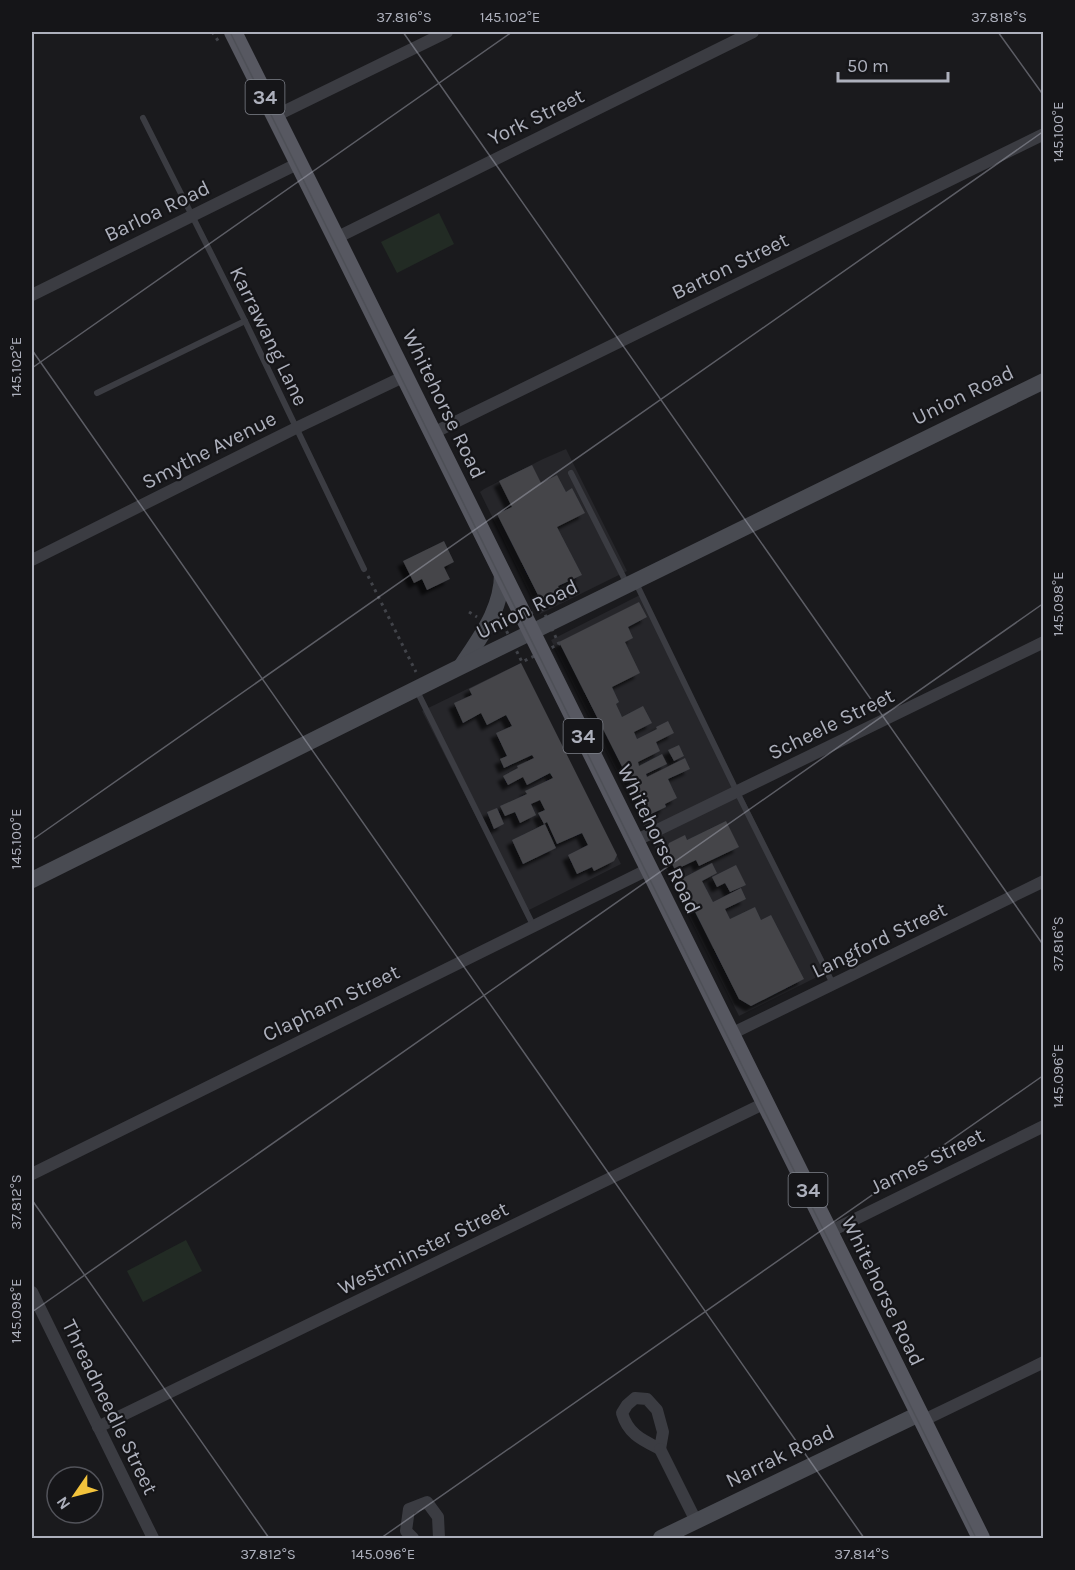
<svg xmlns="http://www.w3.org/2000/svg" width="1075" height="1570" font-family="Karla,sans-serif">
  <defs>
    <filter id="shadow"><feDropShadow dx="-5.5" dy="5.5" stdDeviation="1.5" flood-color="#0009"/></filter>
  </defs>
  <rect width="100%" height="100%" fill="#1a1a1d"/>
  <g fill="#26262a">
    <polygon points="566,449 627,571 540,614 480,492 484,489 543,459"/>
    <polygon points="642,594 829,971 739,1016 551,640"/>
    <polygon points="521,663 621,864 525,912 422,711"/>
  </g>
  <g fill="#222b24">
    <polygon points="439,213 454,244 397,273 381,242"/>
    <polygon points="186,1240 202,1271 143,1302 127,1271"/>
  </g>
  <g fill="#44454a" filter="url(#shadow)">
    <polygon points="532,465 541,483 557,475 566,492 572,488 585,513 557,527 582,575 558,586 561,593 542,603 497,514 512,507 499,481"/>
    <polygon points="444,541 454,562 444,567 450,579 427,590 422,579 414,583 403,561"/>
    <polygon points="639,602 647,617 628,627 633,638 625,642 640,673 612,687 619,702 616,704 622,717 643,706 652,723 634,732 637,739 657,729 656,727 668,721 674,733 656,742 660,751 638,762 639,766 662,754 667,764 646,774 647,777 685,758 690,769 668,779 677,798 665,804 666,807 647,816 559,642"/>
    <polygon points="521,663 617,855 614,861 594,871 592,867 577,874 568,855 588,845 582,833 557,844 547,822 544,824 538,813 545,810 540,800 531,804 536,815 520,823 515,812 505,816 500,806 527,794 525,791 553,778 550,773 527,785 523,777 508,785 503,776 518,768 517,766 534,758 532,755 504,768 500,759 507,756 496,733 512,726 506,715 487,725 481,713 463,723 454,703 472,695 469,689"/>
    <polygon points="679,745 684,756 674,761 668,750"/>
    <polygon points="497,808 504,824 494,829 487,812"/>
    <polygon points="726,821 739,847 699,866 696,860 675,870 666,851 669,843 685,835 687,840"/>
    <polygon points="545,824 556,848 523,864 512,840"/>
    <polygon points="712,863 717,873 702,881 713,902 741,888 746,899 725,909 730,919 755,907 761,920 771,915 804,979 751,1006 739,999 679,880"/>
    <polygon points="736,865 746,885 730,892 725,883 717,887 712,877"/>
  </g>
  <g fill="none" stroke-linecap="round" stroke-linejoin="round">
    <g stroke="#414349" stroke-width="3" stroke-dasharray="3 4.5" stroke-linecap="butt">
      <polyline points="212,32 219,42"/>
      <polyline points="368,576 416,672"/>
      <polygon points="542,608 559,644 522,662 504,626"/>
      <polyline points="469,612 477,617"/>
    </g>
    <g stroke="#3b3c42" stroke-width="6">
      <polyline points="143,118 245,321 364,569"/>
      <polyline points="97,393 245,321"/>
      <polyline points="571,473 627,584"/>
      <polyline points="635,581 737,792 833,984"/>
      <polyline points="416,689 533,925"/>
    </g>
    <g stroke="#3b3c42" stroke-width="12">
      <polyline points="275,116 447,32"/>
      <polyline points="336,238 753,32"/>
      <polyline points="32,295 299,163"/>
      <polyline points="433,433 1044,134"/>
      <polyline points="32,560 296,428 405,376"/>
      <polyline points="635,841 1044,642"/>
      <polyline points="731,1034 1044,881"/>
      <polyline points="32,1174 649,869"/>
      <polyline points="829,1232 1044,1126"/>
      <polyline points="32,1292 153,1538"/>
      <path d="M635 1398 647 1399 657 1410 663 1432 660 1449C642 1440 628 1434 622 1413L627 1405Z"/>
      <polyline points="922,1421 1044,1362"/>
      <polyline points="98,1427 765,1103"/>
      <polyline points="660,1449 696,1521"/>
      <polyline points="413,1538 406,1531 409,1509 427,1502 438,1517 439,1538"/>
    </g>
    <g stroke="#494b52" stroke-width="16">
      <path d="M462 665C481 636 503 608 502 571"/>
      <polyline points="32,880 454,670 1044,381"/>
      <polyline points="661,1538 919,1414"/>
    </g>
    <polyline stroke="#575861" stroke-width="18" points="233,32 336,238 981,1538"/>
    <polyline stroke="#4e5057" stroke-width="1.5" points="230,32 976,1538"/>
  </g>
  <path fill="none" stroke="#adb0bc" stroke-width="1.5" stroke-opacity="0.45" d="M403 32 1044 946M998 32 1044 96M32 350 864 1538M32 368 512 32M32 840 1044 131M32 1200 269 1538M32 1312 1044 603M381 1538 1044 1075"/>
  <g text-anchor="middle" stroke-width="4.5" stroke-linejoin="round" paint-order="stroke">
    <g fill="#151518" stroke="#7f828b" stroke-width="1.5">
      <rect x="245.5" y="80" width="39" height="34" rx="4.5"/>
      <rect x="563.5" y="719" width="39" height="34" rx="4.5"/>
      <rect x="788.5" y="1173" width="39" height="34" rx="4.5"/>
    </g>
    <g font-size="20" font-weight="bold" fill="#adb0bc">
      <text x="265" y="104">34</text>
      <text x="583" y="743">34</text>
      <text x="808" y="1197">34</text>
    </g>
    <g font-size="21" fill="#adb0bc" stroke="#151518">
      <text transform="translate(536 117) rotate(-26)" y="7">York Street</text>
      <text transform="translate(157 211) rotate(-26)" y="7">Barloa Road</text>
      <text transform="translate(730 266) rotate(-26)" y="7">Barton Street</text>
      <text transform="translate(269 336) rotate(64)" y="7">Karrawang Lane</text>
      <text transform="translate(963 395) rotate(-26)" y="7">Union Road</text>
      <text transform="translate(444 404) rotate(64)" y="7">Whitehorse Road</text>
      <text transform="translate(209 450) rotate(-27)" y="7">Smythe Avenue</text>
      <text transform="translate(527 609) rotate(-26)" y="7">Union Road</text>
      <text transform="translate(831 724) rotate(-26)" y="7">Scheele Street</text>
      <text transform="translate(659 839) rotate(64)" y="7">Whitehorse Road</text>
      <text transform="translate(879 940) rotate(-26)" y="7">Langford Street</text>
      <text transform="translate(331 1003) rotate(-26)" y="7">Clapham Street</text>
      <text transform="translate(927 1161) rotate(-26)" y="7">James Street</text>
      <text transform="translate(423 1248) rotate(-26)" y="7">Westminster Street</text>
      <text transform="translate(883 1291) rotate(64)" y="7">Whitehorse Road</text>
      <text transform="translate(110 1407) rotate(64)" y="7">Threadneedle Street</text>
      <text transform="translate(780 1456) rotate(-26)" y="7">Narrak Road</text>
    </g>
  </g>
  <rect width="1075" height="1570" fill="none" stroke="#151518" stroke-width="66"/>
  <g transform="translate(75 1495) rotate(235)"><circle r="28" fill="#151518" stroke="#52535a" stroke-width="1.5"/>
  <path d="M0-4.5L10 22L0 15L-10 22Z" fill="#f3c33c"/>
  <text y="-9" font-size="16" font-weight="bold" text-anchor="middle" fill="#adb0bc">N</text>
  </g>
  <path d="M838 72v9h110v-9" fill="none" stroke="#adb0bc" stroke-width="3"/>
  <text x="847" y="72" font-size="18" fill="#adb0bc" stroke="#151518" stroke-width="4.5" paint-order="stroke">50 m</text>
  <rect x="33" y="33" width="1009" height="1504" fill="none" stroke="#adb0bc" stroke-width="2"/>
  <g font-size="15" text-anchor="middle" fill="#adb0bc">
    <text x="404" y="22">37.816°S</text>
    <text x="510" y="22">145.102°E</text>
    <text x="999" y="22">37.818°S</text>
    <text transform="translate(1058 132) rotate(-90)" y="5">145.100°E</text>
    <text transform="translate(16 367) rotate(-90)" y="5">145.102°E</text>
    <text transform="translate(1058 604) rotate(-90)" y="5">145.098°E</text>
    <text transform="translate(16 839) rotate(-90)" y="5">145.100°E</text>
    <text transform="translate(1058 944) rotate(-90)" y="5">37.816°S</text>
    <text transform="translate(1058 1076) rotate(-90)" y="5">145.096°E</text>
    <text transform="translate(16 1202) rotate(-90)" y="5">37.812°S</text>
    <text transform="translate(16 1311) rotate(-90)" y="5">145.098°E</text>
    <text x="268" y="1559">37.812°S</text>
    <text x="383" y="1559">145.096°E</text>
    <text x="862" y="1559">37.814°S</text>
  </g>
</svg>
